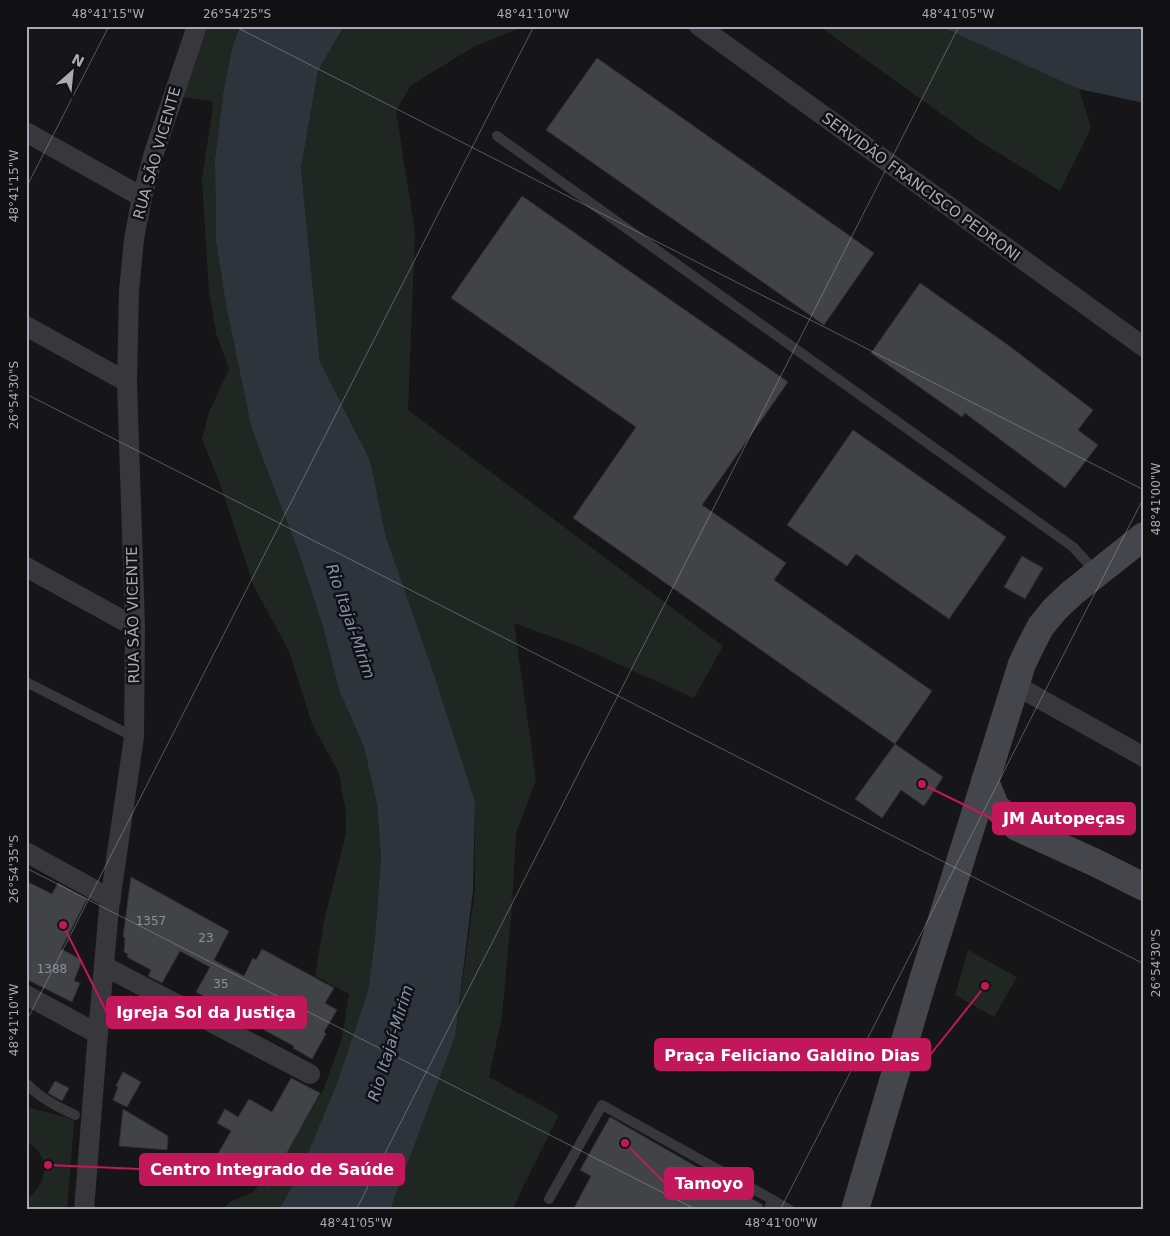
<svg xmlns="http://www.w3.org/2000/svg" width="1170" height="1236" font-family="'DejaVu Sans',sans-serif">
  <rect width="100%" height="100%" fill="#161517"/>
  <g fill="#202722">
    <polygon points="204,26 240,26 232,48 224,88 215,159 216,241 226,305 251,426 271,481 298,550 323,627 339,690 364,747 377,805 381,857 375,938 368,991 337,1083 303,1165 279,1210 222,1210 230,1202 253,1192 289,1149 324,1088 342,1038 349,994 315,976 324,921 346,834 346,813 339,773 312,724 289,651 254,587 221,486 202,439 209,412 229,369 216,333 209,292 202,179 213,107 212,101 180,97"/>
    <polygon points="344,26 525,26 475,46 410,86 396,111 415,233 408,410 723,646 694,698 580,647 514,623 536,780 516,833 512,906 502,1016 489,1077 559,1115 519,1195 513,1210 390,1210 455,1037 475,889 475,802 386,537 370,460 320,362 301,168 318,71"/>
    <polygon points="819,26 939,26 1079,89 1091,128 1060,191 979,141"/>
    <polygon points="968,950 1017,977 994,1017 955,995"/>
    <path d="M30 1108 66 1117 74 1121 67 1210H26V1199C48 1186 52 1154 26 1142V1109Z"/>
  </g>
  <g fill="#2e343c">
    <polygon points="240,26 344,26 318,71 301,168 320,362 370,460 386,537 435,678 475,802 473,890 455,1037 390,1210 279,1210 303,1165 337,1083 368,991 375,938 381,857 377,805 364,747 339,690 323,627 298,550 271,481 251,426 226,305 216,241 215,159 224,88 232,48"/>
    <polygon points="939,26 1144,26 1144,103 1079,89"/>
  </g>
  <g fill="#424347" stroke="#303033">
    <polygon points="597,58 874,253 824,325 546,130"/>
    <polygon points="522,196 788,382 702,505 786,563 774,580 932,691 895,744 573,518 636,427 451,298"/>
    <polygon points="920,283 1008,345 1093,410 1078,430 1098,445 1065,488 965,413 962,417 871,353"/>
    <polygon points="853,430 1006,537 949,619 856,554 847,566 787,525"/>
    <polygon points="1022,556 1043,568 1025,599 1004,587"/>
    <polygon points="895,744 943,777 924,806 901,790 882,818 855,799"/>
    <polygon points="131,877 229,931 214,960 244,976 253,958 256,960 262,949 334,988 325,1003 337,1010 324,1032 326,1034 312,1059 293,1048 294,1046 264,1030 267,1024 224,1001 221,1006 196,992 210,967 180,951 162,983 148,976 151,970 127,957 128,954 124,952 125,938 123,937"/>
    <polygon points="26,881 52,894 58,883 87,899 61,949 82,960 74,981 80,983 72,1002 26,979"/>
    <polygon points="130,995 135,998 136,996 151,1004 150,1006 152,1007 144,1023 122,1012"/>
    <polygon points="123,1072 141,1082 127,1107 113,1100 118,1087 116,1086"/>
    <polygon points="291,1078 320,1093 268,1187 216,1157 231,1131 217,1123 225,1109 238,1117 249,1099 272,1112"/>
    <polygon points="55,1081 69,1088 62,1101 48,1093"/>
    <polygon points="123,1109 168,1136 167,1150 119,1146"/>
    <polygon points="610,1117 763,1205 761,1210 573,1210 591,1176 580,1170"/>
  </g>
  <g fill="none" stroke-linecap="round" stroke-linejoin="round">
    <g stroke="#37373c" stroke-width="10">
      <polyline points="497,136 1059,537 1073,547 1096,572"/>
      <polyline points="26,682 134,737"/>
      <path d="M26 1083C40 1098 56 1106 75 1115"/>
      <polyline points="549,1199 602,1105 773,1200"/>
      <polyline points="768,1210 773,1200 790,1210"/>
    </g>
    <g stroke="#37373c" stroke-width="20">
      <polyline points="699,26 1144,347"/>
      <polyline points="26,132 142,197"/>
      <polyline points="26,326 127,382"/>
      <polyline points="26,567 135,627"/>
      <polyline points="1015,685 1144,757"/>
      <polyline points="26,852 111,899"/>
      <polyline points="104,966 310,1074"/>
      <polyline points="26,995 98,1034"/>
      <polyline points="84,1210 97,1044 109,908 134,737 135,627 127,382 129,291 134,239 142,197 154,153 197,26"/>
    </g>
    <g stroke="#45454c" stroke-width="28">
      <polyline points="985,781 995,806 1017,827 1096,863 1144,887"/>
      <polyline points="855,1210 923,980 1022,664 1032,643 1041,626 1055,609 1072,593 1144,536"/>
    </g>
  </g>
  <path fill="none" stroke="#a8aab6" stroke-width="1" stroke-opacity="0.45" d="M234 26 1144 490M26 188 109 26M26 394 1144 964M26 868 697 1210M26 1022 534 26M356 1210 959 26M780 1210 1144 497"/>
  <g text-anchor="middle" stroke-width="5" stroke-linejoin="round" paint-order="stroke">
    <g font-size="12" fill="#8e909a">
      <text x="151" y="925">1357</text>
      <text x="206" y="942">23</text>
      <text x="52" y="973">1388</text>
      <text x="221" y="988">35</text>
    </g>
    <g font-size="15" fill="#a8aab6" stroke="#111012">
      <text transform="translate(157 153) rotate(-74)" y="5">RUA SÃO VICENTE</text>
      <text transform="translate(921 187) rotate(36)" y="5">SERVIDÃO FRANCISCO PEDRONI</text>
      <text transform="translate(133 615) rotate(-91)" y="5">RUA SÃO VICENTE</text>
    </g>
    <g font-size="16" font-style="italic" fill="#8192af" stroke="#111012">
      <text transform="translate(351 621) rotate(71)" y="6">Rio Itajaí-Mirim</text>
      <text transform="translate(390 1043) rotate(-73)" y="6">Rio Itajaí-Mirim</text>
    </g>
  </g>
  <path fill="none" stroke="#c2185b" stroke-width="2" d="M922 784L993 819M63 925L107 1013M985 986L930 1055M48 1165L140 1169M625 1143L665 1183"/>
  <g fill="#c2185b" stroke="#111012" stroke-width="2">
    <circle cx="922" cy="784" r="5"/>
    <circle cx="63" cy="925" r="5"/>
    <circle cx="985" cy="986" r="5"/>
    <circle cx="48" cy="1165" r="5"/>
    <circle cx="625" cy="1143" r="5"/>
  </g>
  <g fill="#c2185b" stroke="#c2185b" stroke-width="2">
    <rect x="993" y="803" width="142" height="31" rx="5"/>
    <rect x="107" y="997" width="199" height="31" rx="5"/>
    <rect x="655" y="1039" width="275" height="31" rx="5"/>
    <rect x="140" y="1154" width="264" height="31" rx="5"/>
    <rect x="665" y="1168" width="88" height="31" rx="5"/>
  </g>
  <g font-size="16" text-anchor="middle" font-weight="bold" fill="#fff">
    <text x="1064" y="824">JM Autopeças</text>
    <text x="206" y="1018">Igreja Sol da Justiça</text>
    <text x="792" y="1061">Praça Feliciano Galdino Dias</text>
    <text x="272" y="1175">Centro Integrado de Saúde</text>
    <text x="709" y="1189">Tamoyo</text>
  </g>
  <rect width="1170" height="1236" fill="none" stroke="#111012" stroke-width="55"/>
  <g transform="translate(72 72) rotate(27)" stroke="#111012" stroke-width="4" paint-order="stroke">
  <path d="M0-4L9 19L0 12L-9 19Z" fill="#a8aab6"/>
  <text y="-8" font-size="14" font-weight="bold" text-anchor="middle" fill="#a8aab6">N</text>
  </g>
  <rect x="28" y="28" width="1114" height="1180" fill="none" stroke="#a8aab6" stroke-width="2"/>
  <g font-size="12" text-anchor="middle" fill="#a8aab6">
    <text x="108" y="18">48°41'15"W</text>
    <text x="237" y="18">26°54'25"S</text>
    <text x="533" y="18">48°41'10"W</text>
    <text x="958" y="18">48°41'05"W</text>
    <text transform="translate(14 186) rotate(-90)" y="4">48°41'15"W</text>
    <text transform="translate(14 395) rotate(-90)" y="4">26°54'30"S</text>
    <text transform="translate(1156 499) rotate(-90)" y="4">48°41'00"W</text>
    <text transform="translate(14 869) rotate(-90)" y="4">26°54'35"S</text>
    <text transform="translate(1156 963) rotate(-90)" y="4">26°54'30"S</text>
    <text transform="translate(14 1020) rotate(-90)" y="4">48°41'10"W</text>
    <text x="356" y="1227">48°41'05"W</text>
    <text x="781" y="1227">48°41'00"W</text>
  </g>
</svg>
